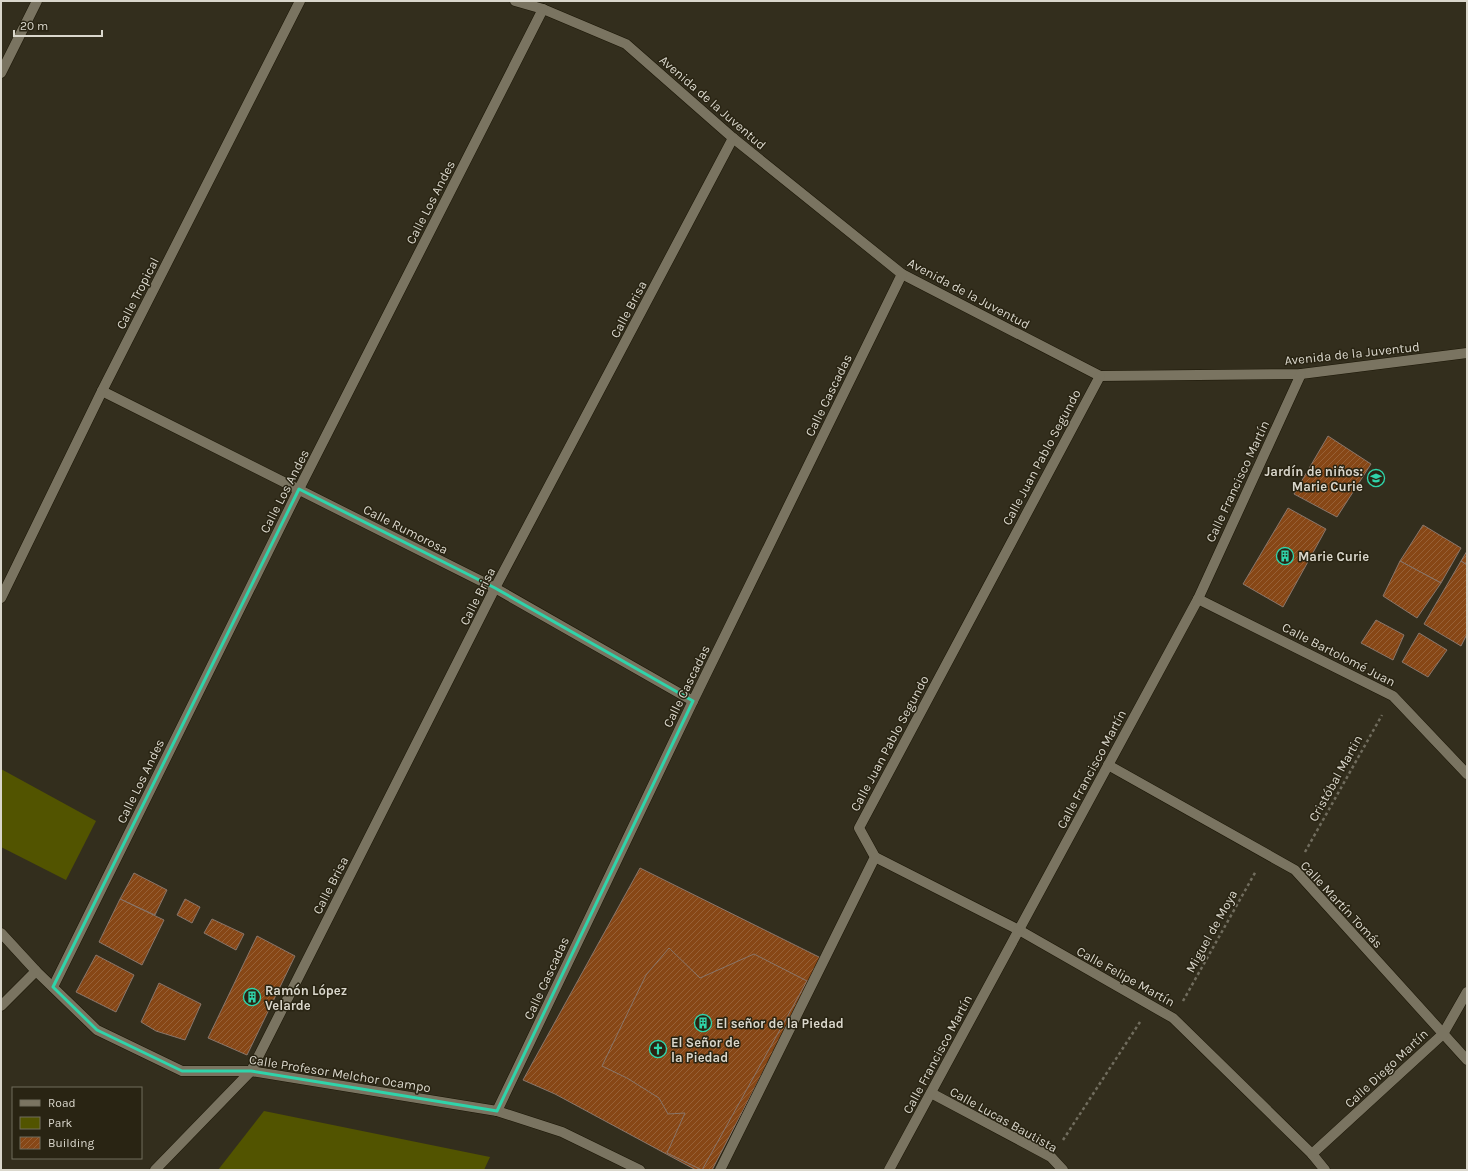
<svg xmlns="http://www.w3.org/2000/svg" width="1468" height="1171" font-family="Karla,sans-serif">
  <defs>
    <pattern id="building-hatch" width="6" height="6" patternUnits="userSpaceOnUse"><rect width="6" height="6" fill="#874716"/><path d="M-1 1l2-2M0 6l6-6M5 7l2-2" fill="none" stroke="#976137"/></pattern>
  </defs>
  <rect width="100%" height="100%" fill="#332e1d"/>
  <g fill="#525400">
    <polygon points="1,769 96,821 66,880 1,847"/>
    <polygon points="264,1111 490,1157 484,1170 218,1170"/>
  </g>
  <g fill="url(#building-hatch)" stroke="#89766b">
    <polygon points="1328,436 1371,464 1337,517 1294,494"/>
    <polygon points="1288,508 1326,529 1283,607 1243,584"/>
    <polygon points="1423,525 1461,548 1441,583 1400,561"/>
    <polygon points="1467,551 1467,565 1461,561"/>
    <polygon points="1400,561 1441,583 1417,618 1383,596"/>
    <polygon points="1461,561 1467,565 1467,634 1461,646 1424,624"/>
    <polygon points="1376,620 1404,635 1393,660 1361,643"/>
    <polygon points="1419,633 1447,650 1428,677 1402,662"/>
    <polygon points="640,868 821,958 791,1018 712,1170 696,1170 555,1094 523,1080"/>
    <polygon points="134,873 167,890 155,915 120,899"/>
    <polygon points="120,899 164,920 142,965 99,942"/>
    <polygon points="185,899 200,907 192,923 177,915"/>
    <polygon points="212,919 244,934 236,950 204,933"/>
    <polygon points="257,936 295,956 247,1055 208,1038"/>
    <polygon points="669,948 700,978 754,954 807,981 702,1170 667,1153 685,1113 668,1114 659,1098 627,1078 602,1066 646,975"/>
    <polygon points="96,955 134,975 116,1012 76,992"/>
    <polygon points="159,983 201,1004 185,1040 156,1031 141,1022"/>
  </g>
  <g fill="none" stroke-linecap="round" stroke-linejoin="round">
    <g stroke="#1b1606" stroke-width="11">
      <g id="minor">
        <polyline points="515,1 543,9 626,44 733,138 902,274 1100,376 1301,374 1467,353"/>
        <polyline points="1,73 37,1"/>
        <polyline points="102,391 495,588 693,701"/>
        <polyline points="1,598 102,391 300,1"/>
        <polyline points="1198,599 1393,696 1467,774"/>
        <polyline points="1108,765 1295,870 1467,1060"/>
        <polyline points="875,857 1019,930 1173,1018 1312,1154 1325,1170"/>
        <polyline points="1,933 36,971 97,1030 182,1071 251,1071 497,1111 562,1132 640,1170"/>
        <polyline points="53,987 299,489 543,9"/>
        <polyline points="1,1006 36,971"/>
        <polyline points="931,1093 1051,1157 1063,1170"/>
        <polyline points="497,1111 693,701 902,274"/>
        <polyline points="1312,1154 1443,1034 1467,992"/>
        <polyline points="155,1170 251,1071 495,588 733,138"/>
        <polyline points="720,1170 875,857 859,828 1100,376"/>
        <polyline points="889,1170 1198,599 1301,374"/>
      </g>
    </g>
    <g stroke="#716d5e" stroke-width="2.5" stroke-dasharray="3 3" stroke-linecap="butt">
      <polyline points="1305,852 1382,715"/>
      <polyline points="1183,1001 1256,871"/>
      <polyline points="1063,1140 1140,1022"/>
    </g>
    <use href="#minor" stroke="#7a7461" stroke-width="10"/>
  </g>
  <path fill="none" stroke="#2fd4aa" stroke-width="3" stroke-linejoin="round" d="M299 489 495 588 693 701 497 1111 251 1071H182L97 1030 53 987Z"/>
  <defs>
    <g id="school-ring" transform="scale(0.9)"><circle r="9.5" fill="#292413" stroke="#2fd4aa" stroke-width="1.5"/><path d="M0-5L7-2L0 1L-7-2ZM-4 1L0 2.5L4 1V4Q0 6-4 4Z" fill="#2fd4aa"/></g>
    <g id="building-ring" transform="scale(0.9)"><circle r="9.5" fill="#292413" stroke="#2fd4aa" stroke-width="1.5"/><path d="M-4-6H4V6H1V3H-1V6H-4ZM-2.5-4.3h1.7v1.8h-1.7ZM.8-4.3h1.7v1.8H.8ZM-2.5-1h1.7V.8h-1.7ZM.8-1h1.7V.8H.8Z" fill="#2fd4aa"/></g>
    <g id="church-ring" transform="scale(0.9)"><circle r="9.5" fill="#292413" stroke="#2fd4aa" stroke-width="1.5"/><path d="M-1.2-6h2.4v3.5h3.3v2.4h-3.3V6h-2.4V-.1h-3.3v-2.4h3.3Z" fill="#2fd4aa"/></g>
  </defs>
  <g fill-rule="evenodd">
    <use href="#school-ring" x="1376" y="478"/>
    <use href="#building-ring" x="1285" y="556"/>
    <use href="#building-ring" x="252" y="997"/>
    <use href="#building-ring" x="703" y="1023"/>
    <use href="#church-ring" x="658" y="1049"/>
  </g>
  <g text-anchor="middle" stroke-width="3" stroke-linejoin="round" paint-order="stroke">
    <g font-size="13" fill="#dad7cc" stroke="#292413">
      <text transform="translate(713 102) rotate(41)" y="5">Avenida de la Juventud</text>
      <text transform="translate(430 202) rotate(-63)" y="5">Calle Los Andes</text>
      <text transform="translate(137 293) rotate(-63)" y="5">Calle Tropical</text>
      <text transform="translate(969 293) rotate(28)" y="5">Avenida de la Juventud</text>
      <text transform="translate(628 309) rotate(-62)" y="5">Calle Brisa</text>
      <text transform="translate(1352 353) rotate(-6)" y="5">Avenida de la Juventud</text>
      <text transform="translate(828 395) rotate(-64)" y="5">Calle Cascadas</text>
      <text transform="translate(1041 457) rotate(-62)" y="5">Calle Juan Pablo Segundo</text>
      <text transform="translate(1237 481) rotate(-65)" y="5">Calle Francisco Martín</text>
      <text transform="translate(284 491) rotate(-63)" y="5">Calle Los Andes</text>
      <text transform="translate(406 529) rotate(27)" y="5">Calle Rumorosa</text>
      <text transform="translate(477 596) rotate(-63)" y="5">Calle Brisa</text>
      <text transform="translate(1339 654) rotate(27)" y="5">Calle Bartolomé Juan</text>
      <text transform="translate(686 686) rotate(-64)" y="5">Calle Cascadas</text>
      <text transform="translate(889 743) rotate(-62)" y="5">Calle Juan Pablo Segundo</text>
      <text transform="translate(1091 769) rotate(-62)" y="5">Calle Francisco Martín</text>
      <text transform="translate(1335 778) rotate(-61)" y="5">Cristóbal Martin</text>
      <text transform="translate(140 781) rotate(-64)" y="5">Calle Los Andes</text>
      <text transform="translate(330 885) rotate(-63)" y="5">Calle Brisa</text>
      <text transform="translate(1342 904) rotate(47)" y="5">Calle Martín Tomás</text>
      <text transform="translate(1211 931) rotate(-61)" y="5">Miguel de Moya</text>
      <text transform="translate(1126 976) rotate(29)" y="5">Calle Felipe Martín</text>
      <text transform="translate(546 978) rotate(-65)" y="5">Calle Cascadas</text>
      <text transform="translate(937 1054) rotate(-62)" y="5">Calle Francisco Martín</text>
      <text transform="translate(1386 1068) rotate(-43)" y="5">Calle Diego Martín</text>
      <text transform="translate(340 1073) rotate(9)" y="5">Calle Profesor Melchor Ocampo</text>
      <text transform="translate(1004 1119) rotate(29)" y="5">Calle Lucas Bautista</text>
    </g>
    <g font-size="13" font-weight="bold" fill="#dad7cc" stroke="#292413" text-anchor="start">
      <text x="1363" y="476" text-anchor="end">Jardín de niños:<tspan x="1363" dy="15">Marie Curie</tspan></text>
      <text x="1298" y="561">Marie Curie</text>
      <text x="265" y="995">Ramón López<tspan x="265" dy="15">Velarde</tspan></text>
      <text x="716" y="1028">El señor de la Piedad</text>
      <text x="671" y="1047">El Señor de<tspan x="671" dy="15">la Piedad</tspan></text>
    </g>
  </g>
  <rect width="1468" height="1171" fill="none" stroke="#dad7cc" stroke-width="4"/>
  <rect x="12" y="1087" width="130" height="72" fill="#292413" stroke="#706c5d"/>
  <rect x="20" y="1100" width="20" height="6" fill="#7a7461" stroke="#706c5d"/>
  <text x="48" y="1107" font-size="12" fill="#dad7cc">Road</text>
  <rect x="20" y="1117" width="20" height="12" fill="#525400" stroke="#706c5d"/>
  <text x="48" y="1127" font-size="12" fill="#dad7cc">Park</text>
  <rect x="20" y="1137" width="20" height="12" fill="url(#building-hatch)" stroke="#706c5d"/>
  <text x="48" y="1147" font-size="12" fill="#dad7cc">Building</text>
  <path d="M14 30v6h88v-6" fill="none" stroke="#dad7cc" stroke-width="2"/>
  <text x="20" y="30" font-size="12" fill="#dad7cc" stroke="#292413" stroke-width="3" paint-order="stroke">20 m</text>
</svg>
